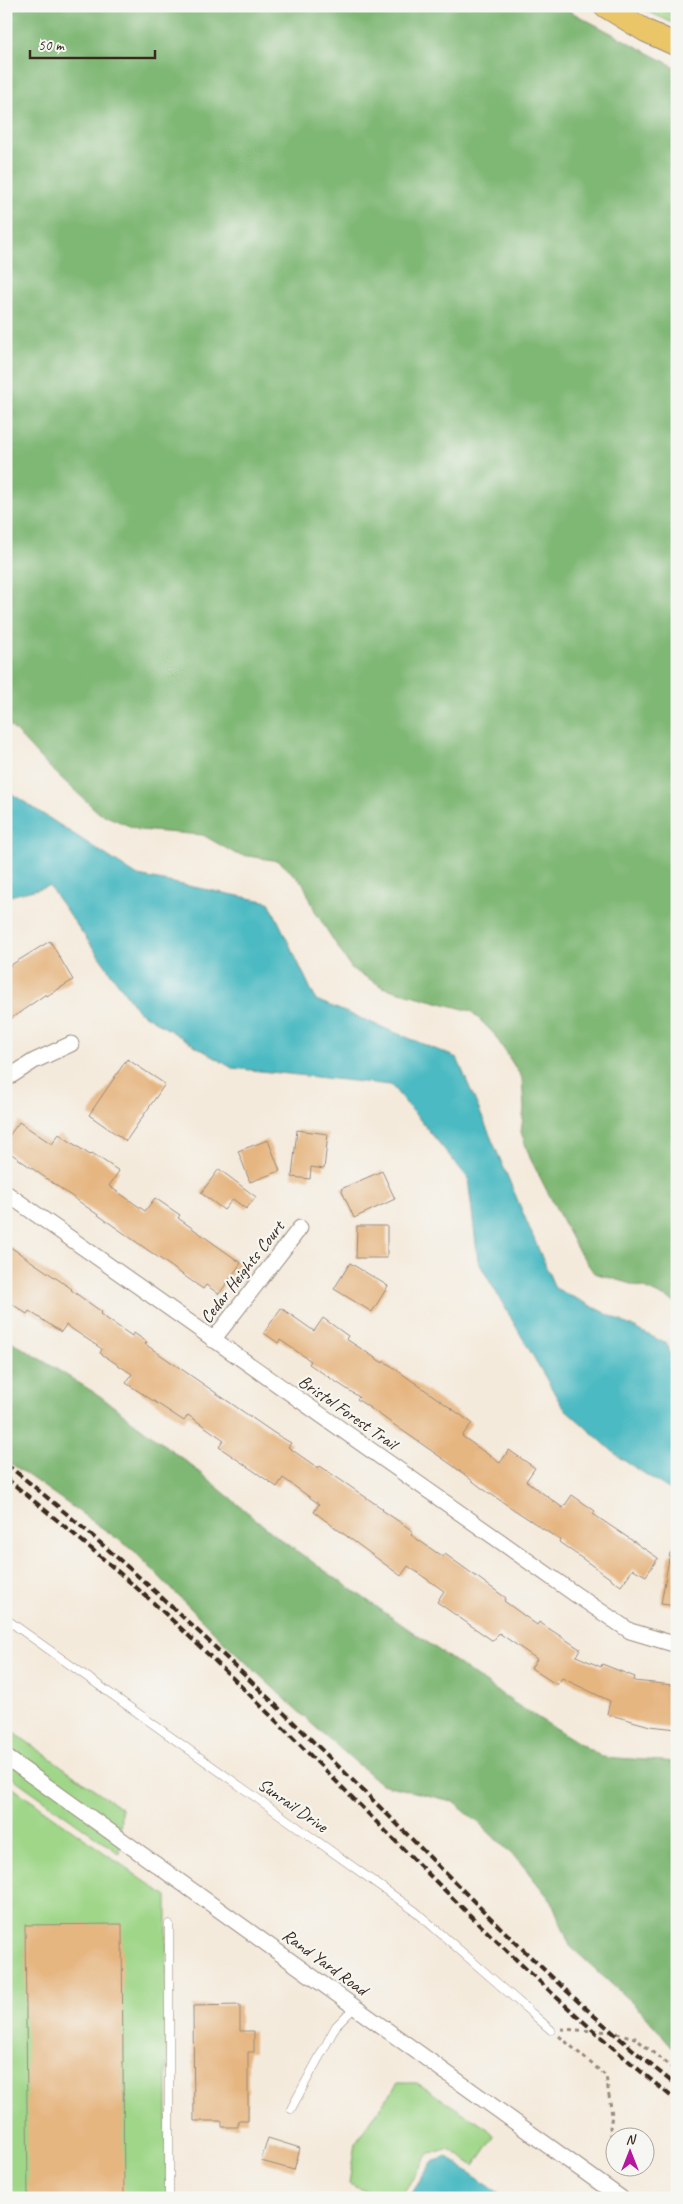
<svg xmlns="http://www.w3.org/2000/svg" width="683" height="2204" font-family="Caveat,sans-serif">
  <rect width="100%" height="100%" fill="#f6f6f2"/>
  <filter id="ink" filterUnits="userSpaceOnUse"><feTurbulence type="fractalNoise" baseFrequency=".02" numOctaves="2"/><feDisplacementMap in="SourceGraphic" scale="10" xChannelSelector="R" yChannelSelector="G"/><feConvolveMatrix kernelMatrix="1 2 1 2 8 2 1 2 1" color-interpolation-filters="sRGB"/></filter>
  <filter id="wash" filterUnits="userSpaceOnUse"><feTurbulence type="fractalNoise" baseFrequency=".0096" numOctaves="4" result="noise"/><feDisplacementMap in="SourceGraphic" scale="20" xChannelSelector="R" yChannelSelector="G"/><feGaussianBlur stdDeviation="1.12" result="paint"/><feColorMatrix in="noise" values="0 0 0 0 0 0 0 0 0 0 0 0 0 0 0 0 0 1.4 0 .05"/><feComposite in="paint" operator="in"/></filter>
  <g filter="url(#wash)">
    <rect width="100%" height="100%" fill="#f4eadb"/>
    <g fill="#9fd688" stroke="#6d8053">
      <polygon points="636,6 677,6 677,25"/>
      <polygon points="6,1727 121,1808 120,1854 6,1773"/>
      <polygon points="6,1783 167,1897 167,2198 6,2198"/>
      <polygon points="398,2083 417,2083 488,2129 494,2137 474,2166 451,2150 446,2149 428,2155 400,2198 381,2198 349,2184 355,2143"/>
    </g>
    <g fill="#7fb774" stroke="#5d7049">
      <polygon points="6,6 560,6 677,68 677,1303 644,1288 594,1273 576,1247 530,1158 521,1132 524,1109 522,1078 494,1034 471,1011 385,988 352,969 316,913 303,883 279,861 236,854 203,835 139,830 99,813 43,761 6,721"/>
      <polygon points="6,1338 100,1396 188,1463 281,1540 517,1705 602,1757 677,1762 677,2052 641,2011 570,1946 552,1902 520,1862 480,1824 452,1801 381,1784 314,1726 221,1639 132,1549 6,1460"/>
    </g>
    <g fill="#4bbac2" stroke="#437270">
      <polygon points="6,790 138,876 269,902 316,1000 457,1058 555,1288 667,1344 677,1374 677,1488 672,1491 620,1458 562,1406 478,1261 468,1178 391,1085 232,1068 138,1011 49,886 6,897"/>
      <polygon points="447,2157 506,2198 409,2198 432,2162"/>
    </g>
    <g id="blocks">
      <g fill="#e6b681">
        <polygon points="50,941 73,980 47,996 46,994 6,1022 6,968"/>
        <polygon points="127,1059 165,1084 126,1141 89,1115"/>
        <polygon points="19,1122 52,1144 59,1134 90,1155 92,1153 119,1171 109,1186 145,1211 155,1198 180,1215 178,1218 241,1263 219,1294 206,1285 203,1289 6,1150 6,1140"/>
        <polygon points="297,1130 328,1134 324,1169 311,1167 310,1179 292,1177"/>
        <polygon points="268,1140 280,1171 250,1182 238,1151"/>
        <polygon points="219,1169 256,1197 246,1209 233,1199 224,1210 201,1193"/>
        <polygon points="382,1171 395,1199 354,1218 341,1189"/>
        <polygon points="357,1226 387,1226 387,1258 356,1258"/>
        <polygon points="6,1244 72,1289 71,1290 102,1312 100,1314 132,1336 134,1333 147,1342 145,1344 274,1433 291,1443 288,1447 318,1468 320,1466 383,1509 382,1510 413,1531 411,1535 443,1557 445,1554 506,1598 504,1601 537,1625 539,1622 580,1649 576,1656 601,1667 602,1664 635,1677 634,1681 673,1685 672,1690 677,1691 677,1729 650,1726 607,1714 610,1701 562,1678 557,1685 531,1668 537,1659 499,1633 493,1641 437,1602 444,1591 408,1566 401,1576 314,1512 319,1504 283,1478 277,1487 219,1447 224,1440 188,1415 184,1421 126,1383 132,1374 100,1353 102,1349 66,1325 61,1332 29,1311 27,1314 6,1300"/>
        <polygon points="350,1263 388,1286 372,1312 334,1289"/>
        <polygon points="281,1308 314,1331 323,1318 348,1336 346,1339 383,1363 384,1361 472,1423 462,1436 500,1463 509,1450 535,1468 526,1481 563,1508 572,1495 595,1511 593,1514 658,1558 646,1576 633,1569 621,1586 559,1542 560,1540 483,1489 452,1465 357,1399 359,1397 309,1364 311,1361 280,1340 278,1343 264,1333"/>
        <polygon points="670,1553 677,1554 677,1606 661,1604"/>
        <polygon points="122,1924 124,2198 28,2198 25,1925"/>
        <polygon points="240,2005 240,2031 254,2031 254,2052 248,2052 248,2121 238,2121 238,2127 222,2127 222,2121 194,2121 193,2006"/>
        <polygon points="268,2138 300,2148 294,2170 261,2161"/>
      </g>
    </g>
  </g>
  <g filter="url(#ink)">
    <use href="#blocks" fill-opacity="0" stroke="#988a7c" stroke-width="1"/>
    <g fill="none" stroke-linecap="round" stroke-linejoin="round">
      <g stroke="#988a7c" stroke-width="9">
        <g id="service">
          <polyline points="6,1619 415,1911 551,2030"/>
          <polyline points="169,1924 169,2198"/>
          <polyline points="291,2109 336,2026 355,2007"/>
        </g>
      </g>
      <g stroke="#988a7c" stroke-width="17">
        <g id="minor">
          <polyline points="6,1079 34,1061 71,1044"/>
          <polyline points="6,1193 575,1594 630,1631 677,1645"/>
          <polyline points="213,1340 300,1228"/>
          <polyline points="6,1757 621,2198"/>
        </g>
      </g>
      <g stroke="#988a7c" stroke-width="24">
        <polyline id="primary" points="605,6 646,31 677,45"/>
      </g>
      <g stroke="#988a7c" stroke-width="3" stroke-dasharray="4 4" stroke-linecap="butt">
        <polyline points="663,6 677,12"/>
        <polyline points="561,2029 613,2032 635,2038 677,2072"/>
        <polyline points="559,2036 606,2076 612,2115 610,2127 612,2143"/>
      </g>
      <use href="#service" stroke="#fff" stroke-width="8"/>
      <use href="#minor" stroke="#fff" stroke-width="15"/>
      <use href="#primary" stroke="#eac669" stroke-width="22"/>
      <g stroke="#3b2a1e" stroke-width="4" stroke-dasharray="8 4" stroke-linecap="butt">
        <path d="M6 1464C144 1574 267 1696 392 1819 483 1911 575 2005 677 2086"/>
        <path d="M6 1478C69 1530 132 1581 191 1638 353 1792 502 1961 677 2101"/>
      </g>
    </g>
  </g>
  <g text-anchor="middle" stroke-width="4.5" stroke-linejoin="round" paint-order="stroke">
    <g font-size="18" fill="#3b2a1e" stroke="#f6f6f2">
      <text transform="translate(242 1272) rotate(-52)" y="6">Cedar Heights Court</text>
      <text transform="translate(348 1412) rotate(35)" y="6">Bristol Forest Trail</text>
      <text transform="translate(293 1805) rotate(35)" y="6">Sunrail Drive</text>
      <text transform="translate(325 1962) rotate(36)" y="6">Rand Yard Road</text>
    </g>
  </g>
  <rect width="683" height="2204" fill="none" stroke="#f6f6f2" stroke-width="25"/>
  <g transform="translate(630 2152)"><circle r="24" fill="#f6f6f2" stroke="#aba49d"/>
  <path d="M0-4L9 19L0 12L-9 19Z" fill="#b5179e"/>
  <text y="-8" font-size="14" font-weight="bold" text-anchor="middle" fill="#3b2a1e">N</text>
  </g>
  <path d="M30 50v8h125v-8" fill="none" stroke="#3b2a1e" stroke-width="2.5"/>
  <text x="38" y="50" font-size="15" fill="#3b2a1e" stroke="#f6f6f2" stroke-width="4" paint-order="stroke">50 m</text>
</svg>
